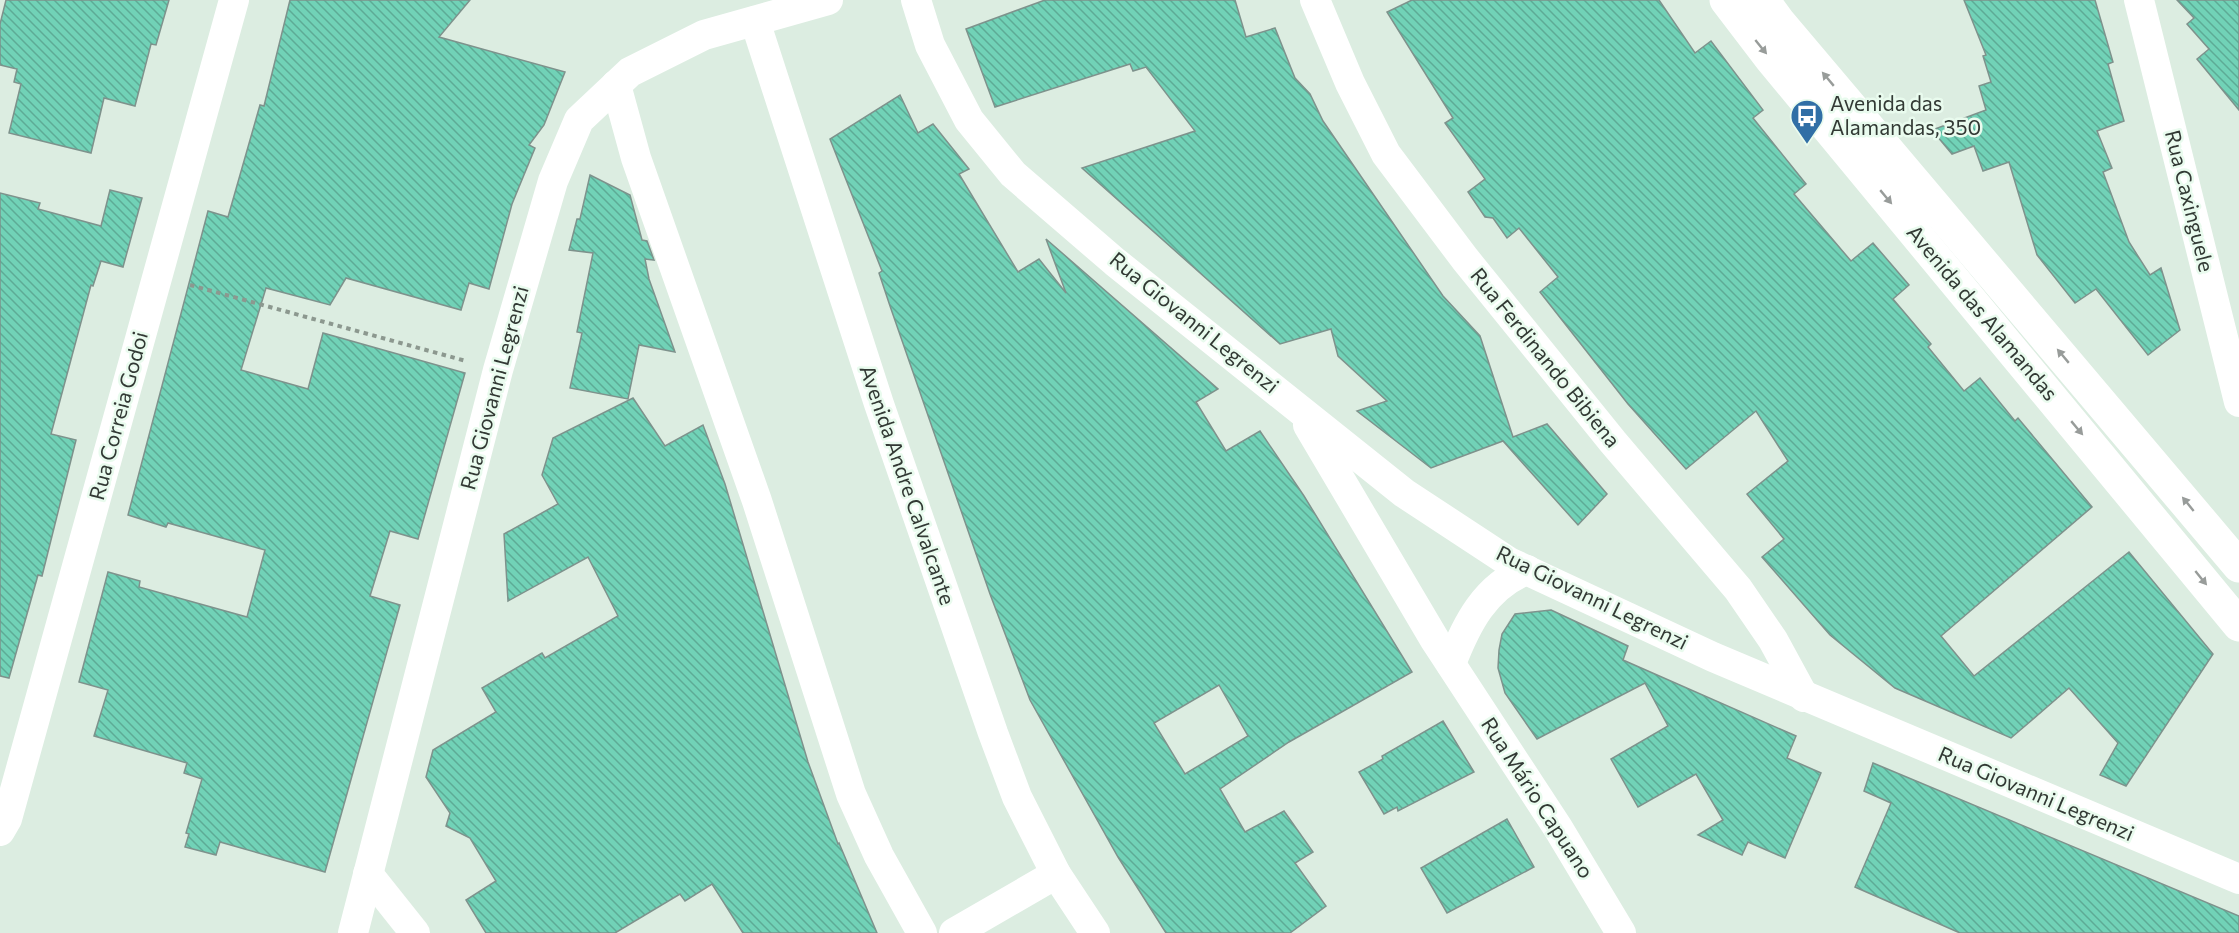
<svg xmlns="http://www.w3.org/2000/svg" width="2239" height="933" font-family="Commissioner,sans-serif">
  <defs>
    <pattern id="building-back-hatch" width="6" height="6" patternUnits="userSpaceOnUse" patternTransform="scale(1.5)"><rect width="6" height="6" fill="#71d2b7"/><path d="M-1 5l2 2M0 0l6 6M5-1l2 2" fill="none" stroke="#5dab96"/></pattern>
  </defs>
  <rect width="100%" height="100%" fill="#dcede1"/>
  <g fill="url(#building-back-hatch)" stroke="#7e928c" stroke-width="1.5" fill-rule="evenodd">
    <polygon points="6,0 169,0 156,45 151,44 135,106 104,98 91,153 9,133 21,84 14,82 17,69 0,65 0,24"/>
    <polygon points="290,0 470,0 439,37 565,72 544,125 529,145 535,148 512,204 489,289 469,283 461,310 346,278 330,305 266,288 241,370 308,389 323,333 465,373 418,539 390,531 370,596 400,605 325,872 220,842 216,855 185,847 189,834 186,833 202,779 184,773 187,763 94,736 108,690 79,682 108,572 140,581 139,587 247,617 265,550 168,523 166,527 128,515 208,211 228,217 260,105 264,106"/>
    <polygon points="1045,0 1235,0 1246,37 1275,28 1295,78 1310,94 1323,121 1443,296 1480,336 1513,437 1547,424 1607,494 1578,525 1503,441 1431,468 1357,411 1387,401 1338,356 1331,329 1280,344 1082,168 1195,131 1146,67 1133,71 1130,64 995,107 966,29"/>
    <polygon points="1412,0 1659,0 1695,53 1711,41 1763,110 1753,118 1806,184 1794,194 1851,261 1873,243 1909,285 1893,299 1931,344 1928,347 1964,391 1980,378 2015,421 2018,418 2092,507 1941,636 1974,676 2129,552 2213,654 2126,786 2100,775 2118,743 2069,688 2011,738 1895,688 1830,635 1762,557 1784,539 1747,494 1788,461 1756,411 1686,469 1628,404 1540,292 1558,277 1519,228 1507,238 1493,218 1485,217 1468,192 1485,179 1445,123 1453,118 1387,12"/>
    <polygon points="1964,0 2095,0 2113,62 2108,64 2124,121 2097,131 2112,168 2103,172 2129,242 2150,275 2161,268 2180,330 2148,355 2096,289 2075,303 2037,255 2009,162 1983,171 1974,146 1952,154 1932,130 1986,110 1979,86 1991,82 1983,56 1986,55"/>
    <polygon points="2177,0 2239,0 2239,110 2197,59 2209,49 2187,24 2194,18"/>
    <path d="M900 95 918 133 933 124 969 169 959 174 1018 272 1039 259 1066 293 1046 239 1218 389 1196 402 1226 451 1260 431 1304 496 1412 672 1289 742 1220 789 1245 832 1284 811 1313 852 1295 863 1326 906 1290 933H1166L1118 857 1030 700 990 594 890 306 879 273 882 271 830 139ZM1219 685 1248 736 1185 774 1154 723Z"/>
    <polygon points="590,175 630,195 642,240 647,241 654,260 645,259 649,279 675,352 639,345 628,399 570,388 582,333 577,332 593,253 569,250 577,219 580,219"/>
    <polygon points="110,190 142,198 123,267 101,261 93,286 91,285 51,434 76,440 42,576 38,575 9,678 0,676 0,193 40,203 38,209 101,226"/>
    <polygon points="633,398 665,446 703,425 725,484 808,762 838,844 839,843 877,933 743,933 712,884 685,901 680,894 615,933 486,933 466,900 496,881 470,838 446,826 450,813 426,777 433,750 496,712 482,688 542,653 545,658 618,616 588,557 508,601 504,534 558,504 542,475 553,438"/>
    <polygon points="1551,610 1628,646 1623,660 1796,736 1787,758 1821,773 1785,858 1748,842 1742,855 1698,835 1723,820 1696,774 1638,807 1611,759 1668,726 1645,683 1537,739 1505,693 1498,668 1499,650 1502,634 1515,614"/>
    <polygon points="1443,721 1474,772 1398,811 1397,807 1384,814 1359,772 1383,759 1382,756"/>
    <polygon points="1873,763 2239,916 2239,933 1960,933 1855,887 1891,803 1864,791"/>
    <polygon points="1507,819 1534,867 1447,913 1421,868"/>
  </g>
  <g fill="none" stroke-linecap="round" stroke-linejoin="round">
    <polyline stroke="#8c988f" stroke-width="4" stroke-dasharray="4.5 4.5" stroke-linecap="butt" points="190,285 466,361"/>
    <g stroke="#fff" stroke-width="30">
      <polyline points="916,0 930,45 969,120 1013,174 1115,262 1404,493 1509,562 1713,657 2239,879"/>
      <polyline points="1315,0 1350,83 1386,154 1465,259 1613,442 1738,589 1773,640 1804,697"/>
      <polyline points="2139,0 2239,402"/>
      <polyline points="755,21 879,404 993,733 1017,797 1056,874 1095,933"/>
      <polyline points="616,85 636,158 757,501 851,794 879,856 922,933"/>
      <polyline points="1308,425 1435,640 1558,828 1621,933"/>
      <path d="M1451 664C1466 625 1485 586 1527 570"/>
      <polyline points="0,831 7,819 234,0"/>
      <polyline points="368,874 415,933"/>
      <polyline points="353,933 498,370 553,181 579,120 630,72 704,35 828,0"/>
      <polyline points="954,933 1056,874"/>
    </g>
    <g stroke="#fff" stroke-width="33">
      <polyline points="1726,0 1771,59 2239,625"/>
      <polyline points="1763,0 1779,22 2239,566"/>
    </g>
  </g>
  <defs><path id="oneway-solid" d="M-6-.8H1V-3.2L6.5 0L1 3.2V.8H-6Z" transform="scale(1.5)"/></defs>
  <g fill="#989c9a">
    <use href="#oneway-solid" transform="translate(1761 47) rotate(51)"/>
    <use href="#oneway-solid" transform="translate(1828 79) rotate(-130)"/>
    <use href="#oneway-solid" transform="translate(1886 197) rotate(50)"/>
    <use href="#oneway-solid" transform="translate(2063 356) rotate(-130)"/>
    <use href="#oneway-solid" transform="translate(2077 428) rotate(50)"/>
    <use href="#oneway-solid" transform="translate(2188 504) rotate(-129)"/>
    <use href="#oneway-solid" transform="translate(2201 578) rotate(51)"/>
  </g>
  <defs>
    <g id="bus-pin" transform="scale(1.725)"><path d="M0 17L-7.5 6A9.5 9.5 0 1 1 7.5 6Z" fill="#316fa6" stroke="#e9fbee"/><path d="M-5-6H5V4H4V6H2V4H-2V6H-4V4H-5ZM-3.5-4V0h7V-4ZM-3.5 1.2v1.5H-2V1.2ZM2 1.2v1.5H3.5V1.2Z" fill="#fff"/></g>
  </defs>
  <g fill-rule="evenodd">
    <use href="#bus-pin" x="1807" y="116"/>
  </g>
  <g text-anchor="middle" stroke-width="5" stroke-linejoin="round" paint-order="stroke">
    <g font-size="21" fill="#323934" stroke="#e9fbee" text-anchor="start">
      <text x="1830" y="111">Avenida das<tspan x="1830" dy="24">Alamandas, 350</tspan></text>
    </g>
    <g font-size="21" fill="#323934" stroke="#e9fbee">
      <text transform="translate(2189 201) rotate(76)" y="7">Rua Caxinguele</text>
      <text transform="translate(1982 313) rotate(50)" y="7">Avenida das Alamandas</text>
      <text transform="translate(1194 323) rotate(39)" y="7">Rua Giovanni Legrenzi</text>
      <text transform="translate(1545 358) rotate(51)" y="7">Rua Ferdinando Bibiena</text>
      <text transform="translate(495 388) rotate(-75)" y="7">Rua Giovanni Legrenzi</text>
      <text transform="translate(119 416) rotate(-75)" y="7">Rua Correia Godoi</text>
      <text transform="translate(907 485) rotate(71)" y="7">Avenida Andre Calvalcante</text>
      <text transform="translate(1592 598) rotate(26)" y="7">Rua Giovanni Legrenzi</text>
      <text transform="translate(2036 794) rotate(23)" y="7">Rua Giovanni Legrenzi</text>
      <text transform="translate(1537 798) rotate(57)" y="7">Rua Mário Capuano</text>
    </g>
  </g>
</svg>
